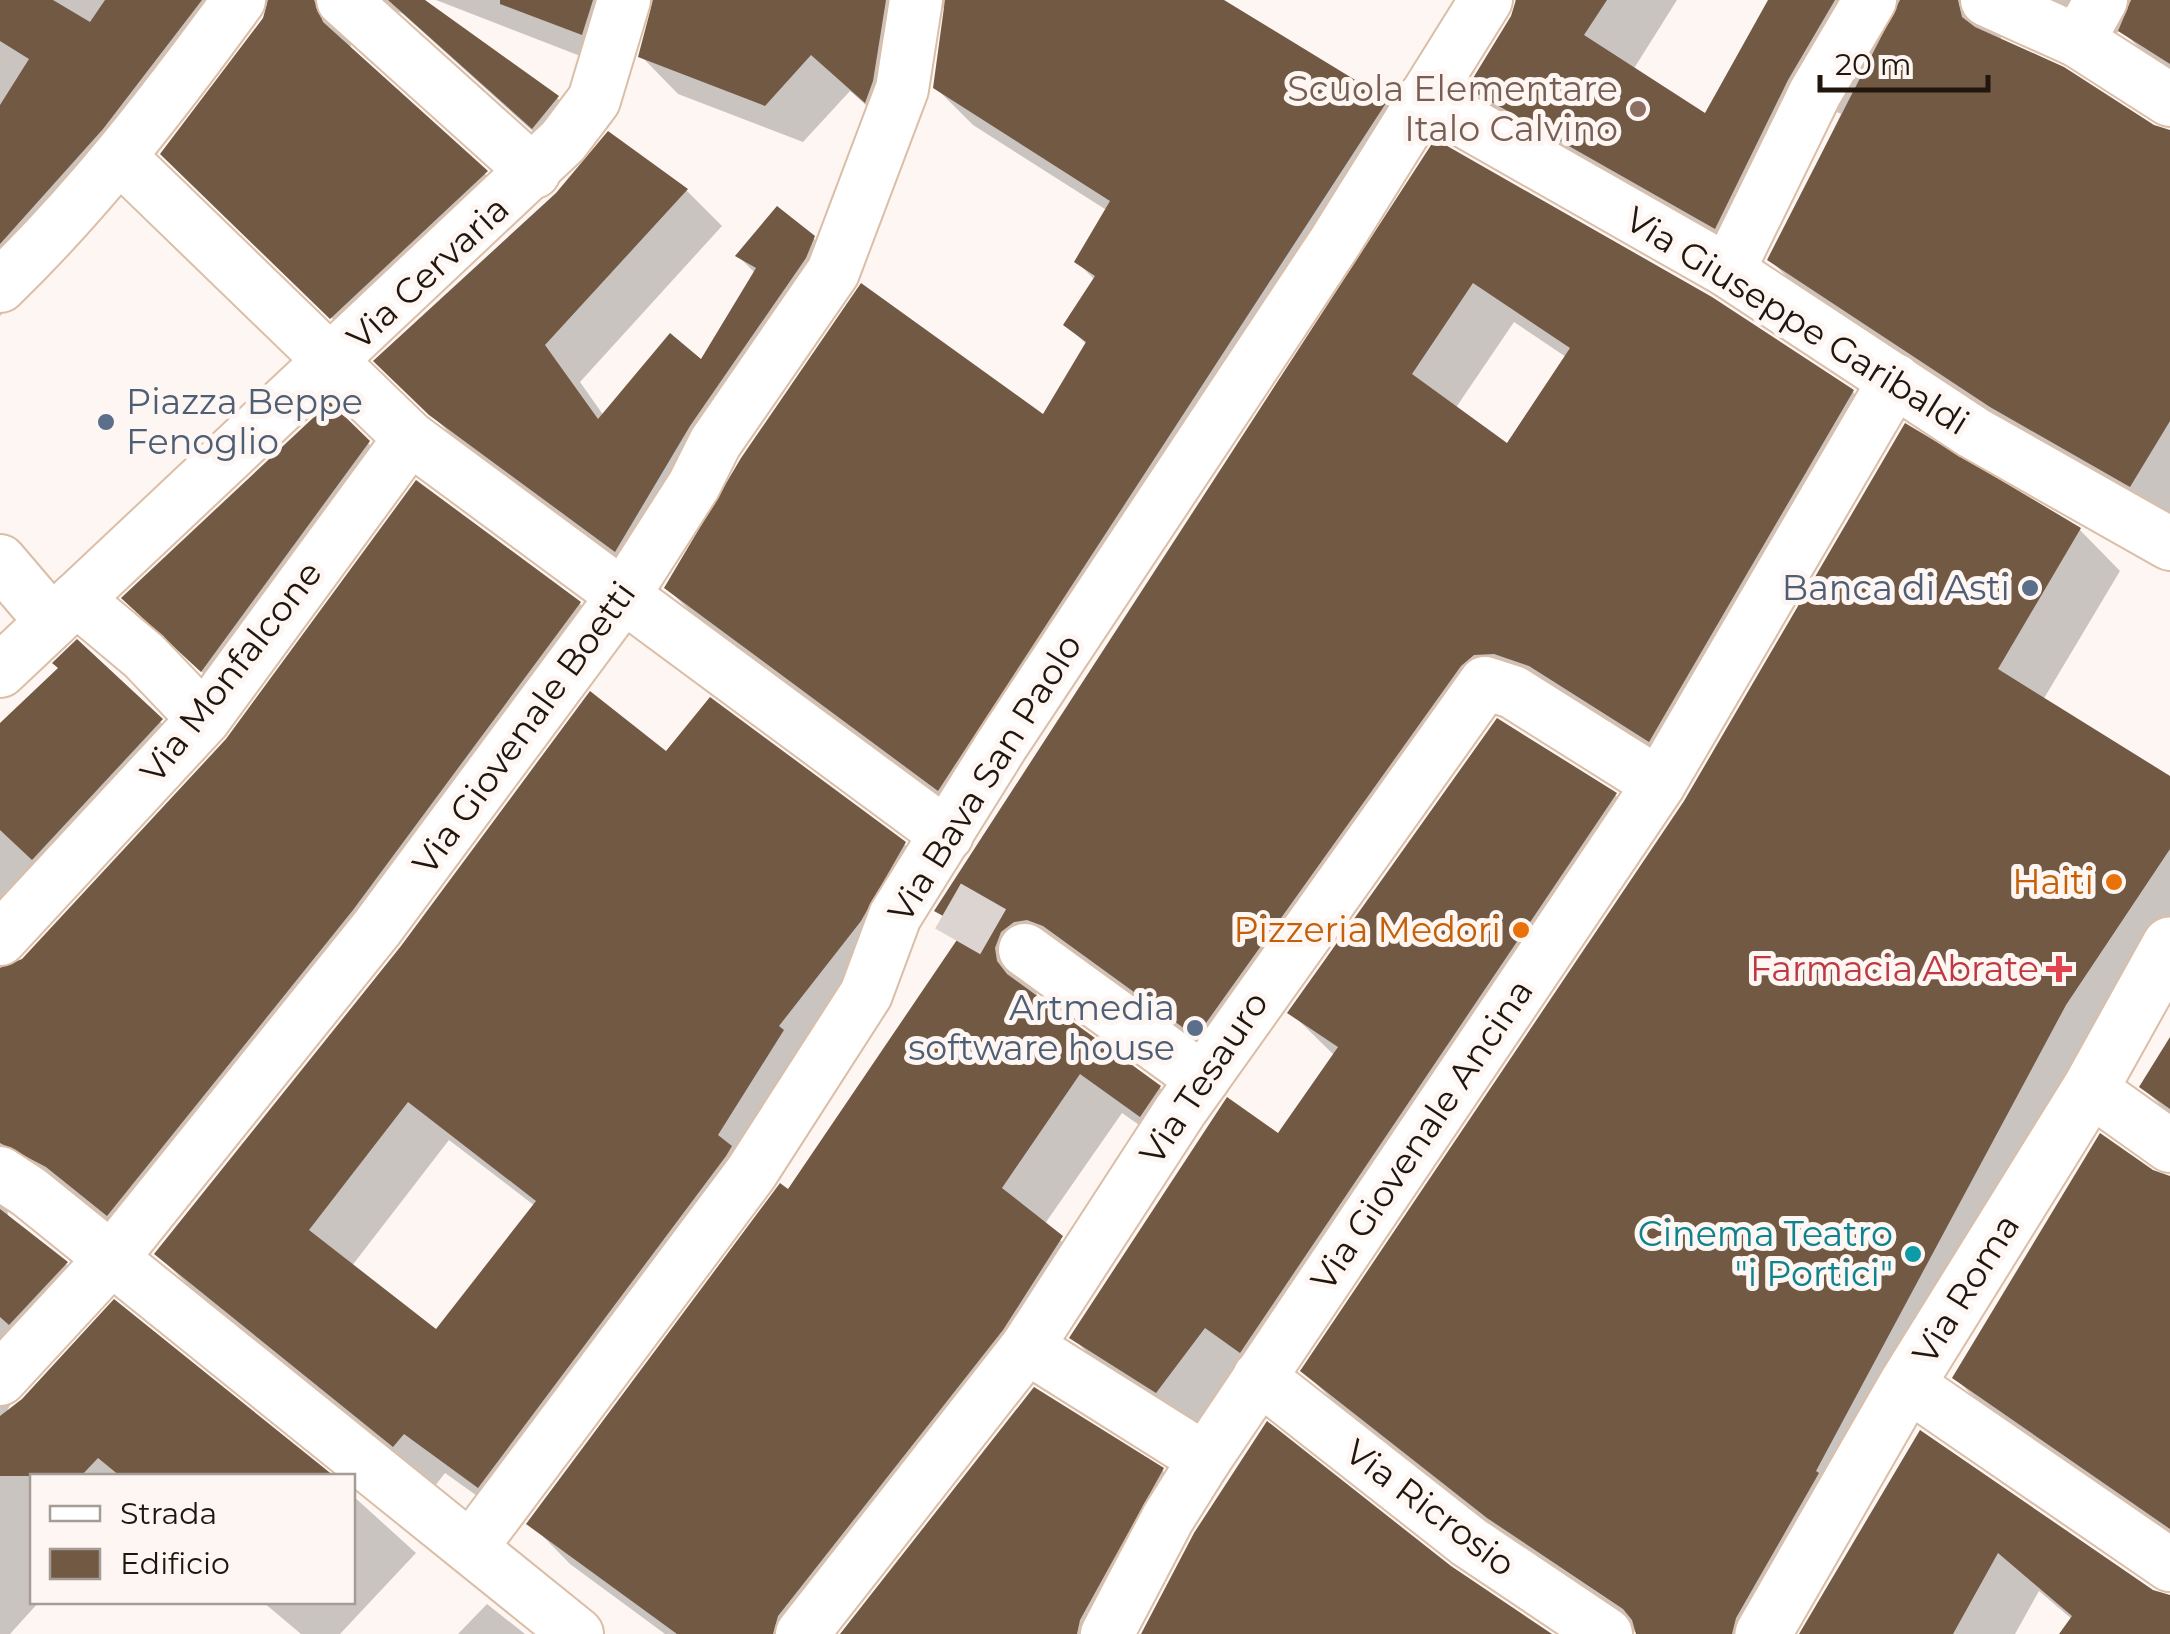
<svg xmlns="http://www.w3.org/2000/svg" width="2170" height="1634" font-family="Montserrat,sans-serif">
  <rect width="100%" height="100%" fill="#fdf6f2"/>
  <g fill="#0003" fill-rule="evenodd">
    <polygon points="0,0 420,0 557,98 595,135 570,165 403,14 388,7 350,33 351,50 523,209 369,354 200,191 271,5 252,19 80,235 0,316"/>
    <polygon points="436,0 1220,0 1387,102 1424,139 976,826 704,625 667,588 1044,417 1087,345 1067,325 1095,280 1077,262 1108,211 973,125 935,87 948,5 929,19 902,137 850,91 803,142 678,94 641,56 652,9 640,16 619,71"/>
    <polygon points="1515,0 1677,0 1633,70 1706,116 1771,0 2130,0 2136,6 2133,0 2170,0 2170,78 2120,29 2109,44 2002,32 2000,42 2153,128 2170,132 2170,526 1813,303 1770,260 1841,114 1837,112 1831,123 1759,270 1513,131 1470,87 1514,17"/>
    <polygon points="608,135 687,191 722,226 580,382 604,416 702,363 756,274 738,256 813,238 849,274 652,586 468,451 377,361 557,194"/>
    <path d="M1436 142 1853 392 1893 432 1690 780 1501 706 1237 1075 1041 972 1036 998 1160 1088 1200 1128 1182 1155 1122 1113 1044 1225 1102 1279 1042 1370 835 1634H665L570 1564 530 1523 789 1193 962 936 937 910ZM1514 322 1566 357 1507 447 1455 409Z"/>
    <polygon points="330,405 399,474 233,701 155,628"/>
    <polygon points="1905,427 2080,530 2120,571 2043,700 2170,778 2170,945 1790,1634 1638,1634 1530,1558 1344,1411 1303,1371 1686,802"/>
    <polygon points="417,484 580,604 617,641 145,1252 11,1195 7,1209 9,1220 66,1264 103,1301 14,1397 7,1411 23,1402 115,1303 330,1476 32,1476 32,1602 39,1602 10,1634 0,1634 0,729 61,668 77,643 198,758 14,957 7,972 24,961 228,741"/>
    <path d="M666 754 904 844 945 884 901 962 519 1526 445 1473 435 1486 197 1294 157 1254ZM449 1140 535 1206 437 1332 351 1267Z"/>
    <polygon points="1615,795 1657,836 1282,1393 1198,1432 1113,1379 1072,1337 1278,1137 1335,1056 1290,1012"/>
    <polygon points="2170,1040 2170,1114 2142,1087"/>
    <polygon points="2166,1178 2170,1178 2170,1539 1995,1418 1955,1378"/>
    <polygon points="1921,1433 2152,1592 2170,1597 2170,1634 2062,1634 2073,1620 2039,1591 2015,1634 1802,1634"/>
    <polygon points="1162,1470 1202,1511 1135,1634 843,1634"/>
    <polygon points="352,1495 416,1553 340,1634 301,1634 263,1602 352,1602"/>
    <polygon points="487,1604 525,1634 458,1634"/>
  </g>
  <g fill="#725944" fill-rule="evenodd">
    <polygon points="0,0 53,0 90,22 105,0 202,0 103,129 0,244 0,105 29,59 0,41"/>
    <polygon points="268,0 314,0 323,22 488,171 330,319 160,154 263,18"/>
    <polygon points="388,0 425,0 559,96 532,129"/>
    <polygon points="500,0 593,0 582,35 500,4"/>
    <polygon points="653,0 886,0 873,81 865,103 811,55 765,106 638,57"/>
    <polygon points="945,0 1224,0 1388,100 938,791 664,588 741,458 861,283 1043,414 1086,342 1063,325 1095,276 1074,262 1110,201 933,88"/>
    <polygon points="1516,0 1607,0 1584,35 1705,113 1768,0 1835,0 1788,80 1715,229 1467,88 1511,16"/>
    <polygon points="1900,0 1958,0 1962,17 1975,27 2064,67 2154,125 2170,130 2170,421 2130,487 1990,407 1767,260"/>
    <polygon points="2131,0 2170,0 2170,64 2118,31"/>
    <polygon points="608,131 688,189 545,345 598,419 670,333 701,359 756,268 735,256 777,206 815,236 806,258 690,426 615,552 429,415 373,361 556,193"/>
    <path d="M1435 139 1712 297 1854 390 1649 742 1529 666 1494 654 1474 655 1461 666 1196 1037 1043 926 1027 920 1014 922 1001 932 995 948 997 961 1007 974 1161 1086 1140 1117 1080 1074 1002 1188 1063 1236 1003 1330 778 1616 773 1634H677L526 1524 780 1183 788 1189 965 928 934 911ZM1473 283 1570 348 1507 443 1412 374Z"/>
    <polygon points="330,402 370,441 201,672 121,598"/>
    <polygon points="1905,423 2081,528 1998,669 2170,776 2170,849 2066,1005 1816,1471 1819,1473 1736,1618 1732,1634 1636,1634 1632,1620 1623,1609 1487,1518 1300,1371 1684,801"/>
    <polygon points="416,480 581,602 353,910 107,1216 46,1167 0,1143 0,968 22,959 226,739"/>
    <polygon points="77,639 163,719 32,860 0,830 0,723 58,668 52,663"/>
    <path d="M590 691 666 751 710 697 906 842 861 921 779 1026 784 1030 718 1135 732 1146 726 1156 478 1488 404 1434 393 1447 154 1254 401 946ZM408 1102 536 1201 436 1329 309 1230Z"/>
    <polygon points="1497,718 1617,793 1240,1353 1205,1328 1156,1393 1069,1338 1227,1097 1278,1133 1338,1047 1287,1013"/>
    <polygon points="2170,1037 2170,1109 2139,1087"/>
    <polygon points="2100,1133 2153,1170 2170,1176 2170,1529 1952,1378"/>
    <polygon points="0,1209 68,1262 9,1325 0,1317"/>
    <polygon points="114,1299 334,1476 120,1476 98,1458 81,1476 0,1476 0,1416 22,1399"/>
    <polygon points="1034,1387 1164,1468 1080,1620 1077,1634 840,1634"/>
    <polygon points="1267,1421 1451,1566 1552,1634 1141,1634 1194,1533"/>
    <polygon points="1920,1430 2153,1590 2170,1595 2170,1634 2059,1634 2072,1616 1998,1553 1953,1634 1799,1634"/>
  </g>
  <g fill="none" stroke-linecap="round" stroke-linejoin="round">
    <polyline stroke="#dcd4d0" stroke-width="52" stroke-dasharray="52 26" stroke-linecap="butt" points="948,906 1025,950"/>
    <g stroke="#dbbea7" stroke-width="56">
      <g id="street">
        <polyline points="343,0 534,172"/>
        <polyline points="1987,0 2078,41 2170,100"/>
        <polyline points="2078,41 2101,0"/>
        <polyline points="1424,98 1728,271 1974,433 2170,544"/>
        <polyline points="121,158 410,438 947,835"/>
        <polyline points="1728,271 1815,93 1870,0"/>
        <path d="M0 286C91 198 165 101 239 0"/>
        <polyline points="0,561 52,622"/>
        <polyline points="76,599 144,656 204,719"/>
        <polyline points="0,671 563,141 594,100 624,0"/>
        <polyline points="0,939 204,719 410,438"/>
        <polyline points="1025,950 1203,1079"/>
        <polyline points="2090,1089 2170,1146"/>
        <polyline points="0,1173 29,1192 577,1634"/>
        <polyline points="1027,1347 1205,1459"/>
        <polyline points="1259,1377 1469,1542 1606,1634"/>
        <polyline points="0,1379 111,1259 377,928 621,599 694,485 715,443 833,272 902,89 916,0"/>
        <polyline points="1907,1384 2170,1565"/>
        <polyline points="472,1546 751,1173 866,994 895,916 1001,746 1335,242 1486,0"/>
        <polyline points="802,1634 1027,1347 1180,1111 1485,683 1513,692 1659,784"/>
        <polyline points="1107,1634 1168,1518 1205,1459 1659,784 1895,380"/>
      </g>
    </g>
    <g stroke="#dbbea7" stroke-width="59">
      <polyline id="secondary" points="1763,1634 1907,1384 2090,1089 2170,945"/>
    </g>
    <use href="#street" stroke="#fff" stroke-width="52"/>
    <use href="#secondary" stroke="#fff" stroke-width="55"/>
  </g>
  <circle fill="#8d6e63" stroke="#fdf6f2" stroke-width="4" cx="1638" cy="109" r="10"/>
  <g fill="#5c6f8a" stroke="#fdf6f2" stroke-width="4">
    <circle cx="106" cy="422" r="10"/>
    <circle cx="2030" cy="588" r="10"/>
    <circle cx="1195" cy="1028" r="10"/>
  </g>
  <g fill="#e8710a" stroke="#fdf6f2" stroke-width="4">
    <circle cx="2114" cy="882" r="10"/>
    <circle cx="1521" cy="930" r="10"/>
  </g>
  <path fill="#e0444e" stroke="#fdf6f2" stroke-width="4" d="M2054 954h10v10h10v10h-10v10h-10v-10h-10v-10h10z"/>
  <circle fill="#0f9aa8" stroke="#fdf6f2" stroke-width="4" cx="1913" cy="1254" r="10"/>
  <g text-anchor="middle" stroke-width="10" stroke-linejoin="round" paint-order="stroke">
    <g font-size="35" fill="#785e54" stroke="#fdf6f2" text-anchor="end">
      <text x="1618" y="101">Scuola Elementare<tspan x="1618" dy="40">Italo Calvino</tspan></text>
    </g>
    <g font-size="35" fill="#20160d" stroke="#fdf6f2">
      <text transform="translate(428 273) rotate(-43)" y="12">Via Cervaria</text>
      <text transform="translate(1797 321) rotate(32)" y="12">Via Giuseppe Garibaldi</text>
      <text transform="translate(231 672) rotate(-52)" y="12">Via Monfalcone</text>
      <text transform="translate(524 728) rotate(-54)" y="12">Via Giovenale Boetti</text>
      <text transform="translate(985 778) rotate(-58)" y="12">Via Bava San Paolo</text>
      <text transform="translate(1204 1078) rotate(-56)" y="12">Via Tesauro</text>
      <text transform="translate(1422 1135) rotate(-56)" y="12">Via Giovenale Ancina</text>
      <text transform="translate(1966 1289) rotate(-58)" y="12">Via Roma</text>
      <text transform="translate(1430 1508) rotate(37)" y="12">Via Ricrosio</text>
    </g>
    <g font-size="35" fill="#4e5e75" stroke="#fdf6f2" text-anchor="end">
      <text x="126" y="414" text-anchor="start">Piazza Beppe<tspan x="126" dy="40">Fenoglio</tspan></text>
      <text x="2010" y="600">Banca di Asti</text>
      <text x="1175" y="1020">Artmedia<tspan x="1175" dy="40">software house</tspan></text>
    </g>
    <g font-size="35" fill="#c56008" stroke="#fdf6f2" text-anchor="end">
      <text x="2094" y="894">Haiti</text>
      <text x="1501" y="942">Pizzeria Medori</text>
    </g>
    <g font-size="35" fill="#be3a42" stroke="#fdf6f2" text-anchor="end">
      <text x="2039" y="981">Farmacia Abrate</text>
    </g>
    <g font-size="35" fill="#0d838f" stroke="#fdf6f2" text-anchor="end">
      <text x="1893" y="1246">Cinema Teatro<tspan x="1893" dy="40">"i Portici"</tspan></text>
    </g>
  </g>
  <rect x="30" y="1474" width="325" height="130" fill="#fdf6f2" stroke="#a59c96" stroke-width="2.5"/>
  <rect x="50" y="1506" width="50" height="15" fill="#ffffff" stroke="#a59c96" stroke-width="2.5"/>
  <text x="120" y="1524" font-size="30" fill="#20160d">Strada</text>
  <rect x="50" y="1549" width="50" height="30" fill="#725944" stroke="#a59c96" stroke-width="2.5"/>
  <text x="120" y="1574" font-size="30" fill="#20160d">Edificio</text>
  <path d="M1820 75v15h168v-15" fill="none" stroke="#20160d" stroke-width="5"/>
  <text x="1835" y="75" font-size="30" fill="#20160d" stroke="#fdf6f2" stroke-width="8" paint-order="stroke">20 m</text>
</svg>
